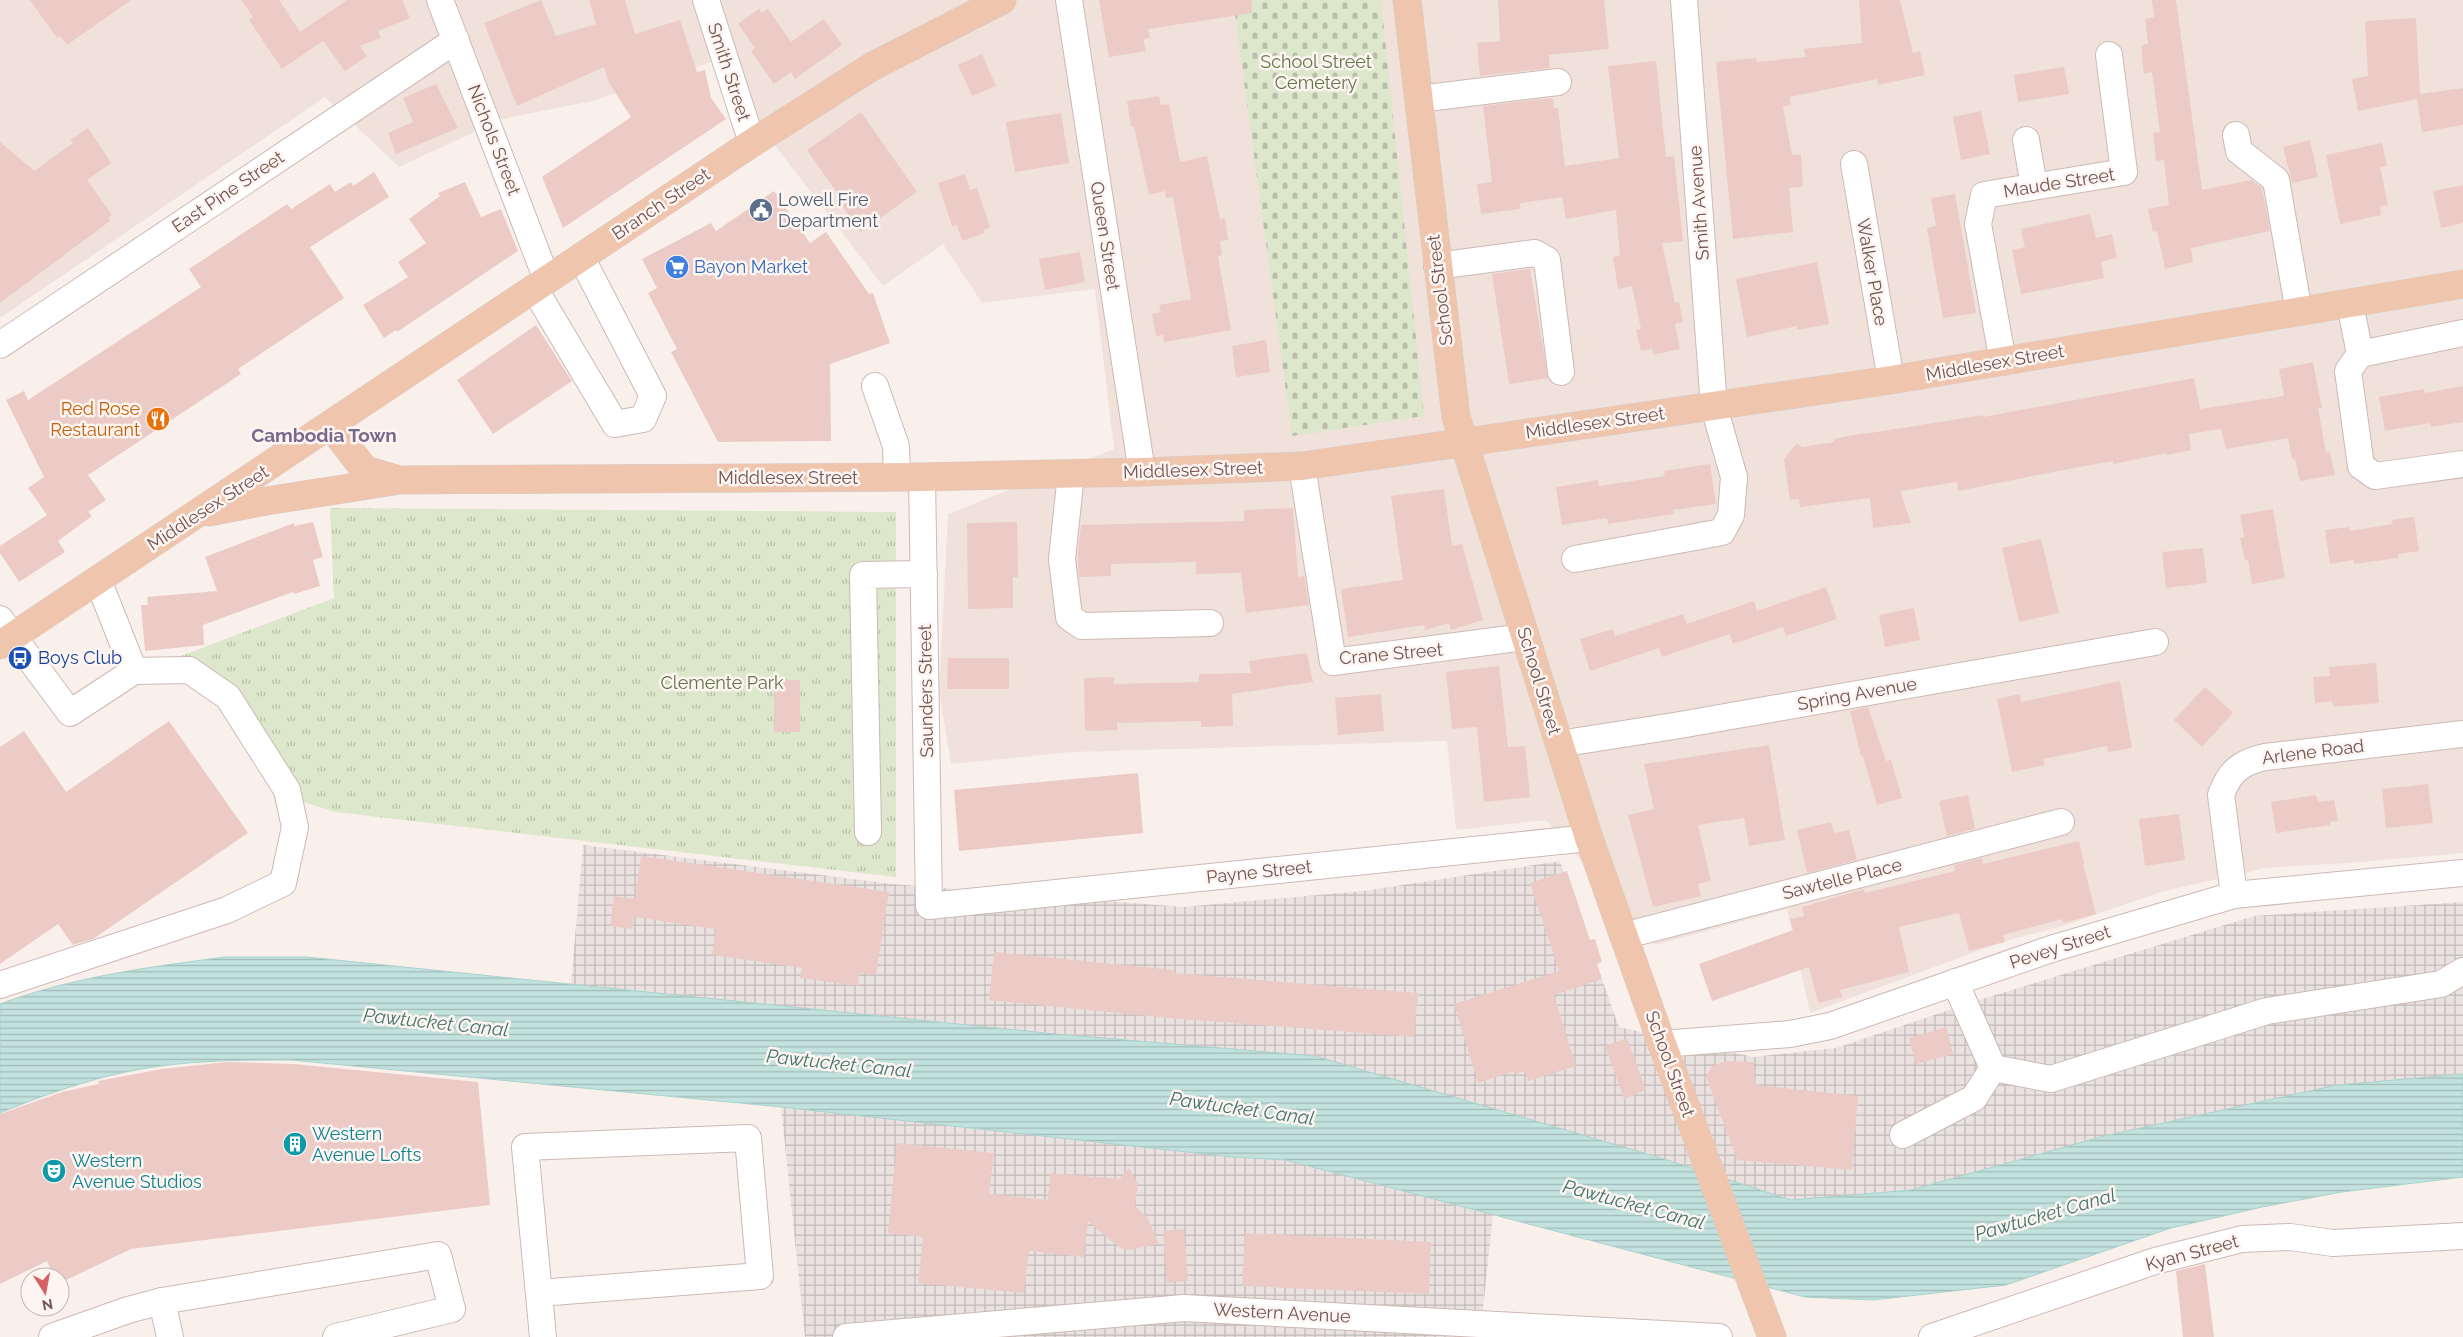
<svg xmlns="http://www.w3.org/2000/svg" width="2463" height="1337" font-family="Raleway,sans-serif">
  <defs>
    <pattern id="industrial-grid" width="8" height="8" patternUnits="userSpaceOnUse" patternTransform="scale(1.25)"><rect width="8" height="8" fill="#eae2e0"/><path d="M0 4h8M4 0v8" fill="none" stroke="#c2bab8"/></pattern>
    <pattern id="cemetery-stones" width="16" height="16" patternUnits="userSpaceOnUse" patternTransform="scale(1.25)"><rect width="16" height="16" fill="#dde7cb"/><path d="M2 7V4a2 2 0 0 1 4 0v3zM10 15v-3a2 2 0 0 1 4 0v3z" fill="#b8bea7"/></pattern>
    <pattern id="park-tufts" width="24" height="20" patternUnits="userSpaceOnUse" patternTransform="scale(1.25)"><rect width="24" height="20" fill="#dde7cb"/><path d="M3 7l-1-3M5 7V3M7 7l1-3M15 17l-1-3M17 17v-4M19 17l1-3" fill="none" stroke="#b8bea7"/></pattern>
    <pattern id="water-rules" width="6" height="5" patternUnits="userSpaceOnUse" patternTransform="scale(1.25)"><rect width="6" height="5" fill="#c2e2de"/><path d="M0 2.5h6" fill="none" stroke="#a2bab6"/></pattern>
  </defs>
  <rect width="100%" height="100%" fill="#faf0eb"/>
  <polygon fill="#f1e1db" points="0,0 2463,0 2463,853 2361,862 2265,868 2161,892 2063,926 2005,941 1810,1013 1787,909 1655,945 1546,820 1456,830 1447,741 1073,752 951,764 939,691 948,514 1114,449 1095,289 982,303 943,244 883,286 711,62 592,101 502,119 399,167 325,97 0,318"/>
  <g fill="url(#industrial-grid)">
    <polygon points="583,845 892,884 1183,907 1363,891 1560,861 1619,1027 1753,1057 1836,1048 1979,1000 2254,916 2463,902 2463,1074 2337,1085 2104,1136 1911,1190 1791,1200 1664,1159 1315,1056 1055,1034 571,984"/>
    <polygon points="781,1107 1232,1157 1286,1160 1493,1215 1480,1337 805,1337"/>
  </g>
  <polygon fill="url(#cemetery-stones)" points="1233,0 1381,0 1424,416 1292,436"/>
  <polygon fill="url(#park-tufts)" points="330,508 896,512 896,877 335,812 281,795 181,656 334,598"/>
  <path fill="url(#water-rules)" stroke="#a9d2ce" d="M225 957H307L1055 1034 1315 1056 1664 1159 1791 1200 1911 1190 2104 1136 2337 1085 2463 1074V1177L2342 1192 2262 1207 2171 1228 2006 1285 1873 1300 1805 1297 1286 1160 1232 1157 781 1107 291 1060C247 1060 204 1060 161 1066 106 1073 51 1092 0 1113V1004C72 977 149 967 225 957Z"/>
  <g fill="#eccbc6">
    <polygon points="30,0 131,0 67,45 60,36 57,38"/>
    <polygon points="241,0 279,0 300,32 347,0 402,0 410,18 378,31 381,38 360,46 367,56 345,71 323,41 282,69 249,20 253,17"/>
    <polygon points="541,0 556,36 596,24 589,0 625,0 635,34 680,20 697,72 705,70 711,98 726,119 563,228 542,177 631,117 609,83 604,67 517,106 484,23"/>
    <polygon points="1099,0 1251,0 1252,13 1148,29 1150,38 1143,39 1146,51 1109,57"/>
    <polygon points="1498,0 1604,0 1609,49 1549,55 1550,68 1480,76 1477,43 1500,41"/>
    <polygon points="1859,0 1900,0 1913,53 1920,51 1925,75 1878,85 1877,79 1790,97 1791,105 1783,107 1792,155 1801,154 1803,187 1789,188 1793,232 1733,239 1716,62 1756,58 1757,62 1806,57 1804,49 1862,43"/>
    <polygon points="2152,0 2176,0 2202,190 2251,180 2262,188 2270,231 2191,248 2193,262 2165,269 2157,231 2153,232 2148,209 2169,205 2164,160 2156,161 2153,133 2160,132 2152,72 2144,74 2141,45 2148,44 2145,19 2154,17"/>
    <polygon points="759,9 762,13 768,9 791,42 824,19 842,45 795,79 791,72 774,84 751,51 755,48 738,24"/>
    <polygon points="2416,18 2420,94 2463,88 2463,125 2422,132 2417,99 2358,111 2352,79 2368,76 2365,21"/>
    <polygon points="982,54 996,86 972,96 958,65"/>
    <polygon points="1656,61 1666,157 1674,156 1683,241 1662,243 1675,303 1679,302 1683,322 1675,324 1680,349 1653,355 1652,349 1641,351 1636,330 1641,329 1632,286 1618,289 1613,257 1620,256 1616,210 1566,219 1562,197 1520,203 1520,209 1481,214 1477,184 1492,182 1483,106 1553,98 1554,108 1558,108 1565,166 1619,158 1608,66"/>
    <polygon points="2064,67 2069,94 2018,102 2014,75"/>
    <polygon points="436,84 458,128 396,154 388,133 413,122 403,98"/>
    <polygon points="1159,96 1161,105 1169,104 1180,162 1207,156 1220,219 1225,218 1228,240 1220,241 1222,255 1218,256 1231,330 1164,342 1163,335 1156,336 1152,314 1161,312 1159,305 1191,299 1173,197 1166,198 1165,191 1149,195 1134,127 1131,127 1127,101"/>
    <polygon points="1981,111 1990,154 1961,160 1953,117"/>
    <polygon points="861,112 917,192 860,232 842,206 845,204 807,150"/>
    <polygon points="1061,113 1069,163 1015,172 1006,122"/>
    <polygon points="88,128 111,163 87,180 112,215 108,218 110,221 0,303 0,142 34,171 73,143 70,140"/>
    <polygon points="2310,140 2318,177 2292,183 2283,147"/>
    <polygon points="2382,143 2387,166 2380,167 2388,205 2380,206 2381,215 2340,224 2326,155"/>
    <polygon points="374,172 389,197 310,247 344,298 238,369 241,374 88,475 106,500 88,512 92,516 58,541 65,552 19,582 0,553 0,546 47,515 28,488 44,477 6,400 24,391 28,400 201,287 189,269 287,204 291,209 330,184 335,192 351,182 353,186"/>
    <polygon points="965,174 970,190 977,188 990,227 983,230 985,233 962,241 957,225 952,226 938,183"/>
    <polygon points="465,182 481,217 501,209 518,251 397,332 396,330 384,338 363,305 408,277 398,262 426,243 409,219 440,196 438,193"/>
    <polygon points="2463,185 2463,223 2441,228 2433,191"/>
    <polygon points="774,191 810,243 826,232 869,294 873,293 890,343 830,364 831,441 718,442 671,352 677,349 648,293 657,288 642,259 711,223 716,231"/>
    <polygon points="1955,194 1976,313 1943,318 1927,228 1936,226 1931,198"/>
    <polygon points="2090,214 2096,238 2112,234 2117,258 2101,262 2104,278 2021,294 2012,250 2025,247 2021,229"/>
    <polygon points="1080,252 1085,282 1045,290 1039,259"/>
    <polygon points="1817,262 1829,324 1797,330 1797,326 1747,337 1736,279"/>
    <polygon points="1530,269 1548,378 1509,384 1492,274"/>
    <polygon points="536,325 572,381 493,434 457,380"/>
    <polygon points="1266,340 1270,372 1236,377 1232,346"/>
    <polygon points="2313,362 2322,408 2318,408 2326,453 2330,452 2335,475 2300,481 2295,459 2292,459 2288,438 2226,449 2221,429 2189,434 2191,450 2167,455 2167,453 2113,464 2113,461 2063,470 1958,491 1957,482 1900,491 1911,523 1873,528 1870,498 1800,507 1799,499 1790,500 1784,459 1797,443 1802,447 1834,442 1834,439 1864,433 1864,434 1983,415 1983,417 2194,378 2200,409 2284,396 2279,369"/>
    <polygon points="2463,386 2463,422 2431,427 2430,423 2385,431 2379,397 2424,389 2425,393"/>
    <polygon points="1710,464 1716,504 1673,510 1674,514 1608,524 1607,518 1562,525 1556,487 1598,480 1599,486 1665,476 1664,471"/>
    <polygon points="1444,489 1452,546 1462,544 1483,620 1451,630 1449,623 1425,630 1424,625 1348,637 1341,589 1403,580 1391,496"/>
    <polygon points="1293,508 1298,577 1304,576 1309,605 1246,613 1241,573 1196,574 1196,562 1111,564 1111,576 1079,577 1078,553 1081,525 1244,521 1244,510"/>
    <polygon points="2273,509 2285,578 2252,584 2248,560 2245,561 2240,538 2244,537 2240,515"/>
    <polygon points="2414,517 2419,551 2398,554 2398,558 2354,564 2354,560 2330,564 2325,530 2349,527 2350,531 2393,524 2392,520"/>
    <polygon points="313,522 323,557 313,560 320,586 294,594 293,592 203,625 204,645 145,651 141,605 148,605 147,597 217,591 205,557 294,523 294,526"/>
    <polygon points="1017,522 1018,577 1013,577 1013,608 968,609 967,523"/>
    <polygon points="2041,539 2059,613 2019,622 2002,548"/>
    <polygon points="2203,548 2207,583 2166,588 2162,552"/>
    <polygon points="1826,587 1837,619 1786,636 1783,627 1733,644 1730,634 1662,657 1659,648 1590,671 1580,639 1613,629 1615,636 1683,614 1687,624 1754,601 1757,611"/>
    <polygon points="1914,608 1920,640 1885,647 1879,615"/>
    <polygon points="1307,653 1313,682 1232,694 1233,726 1201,727 1201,721 1117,723 1117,730 1085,731 1084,678 1114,677 1114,684 1199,682 1199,674 1251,673 1249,661"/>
    <polygon points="948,658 1009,658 1009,689 947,689"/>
    <polygon points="2376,663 2379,703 2333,707 2332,701 2315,703 2313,677 2330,676 2329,667"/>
    <polygon points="1499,666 1508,747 1525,746 1530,797 1484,802 1477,727 1452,729 1446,672"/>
    <rect x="774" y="680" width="26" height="52"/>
    <polygon points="2120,681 2132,748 2108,752 2107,746 2043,759 2045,765 2012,772 1997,699 2020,694 2021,702"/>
    <polygon points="2205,687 2233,713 2202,747 2174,720"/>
    <polygon points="1381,694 1384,731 1338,735 1335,698"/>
    <polygon points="1868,707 1886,761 1891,760 1902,798 1877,805 1863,756 1861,756 1850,711"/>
    <polygon points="169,721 248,833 93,939 73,945 58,924 0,964 0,747 24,731 66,792"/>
    <polygon points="1769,745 1785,840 1749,846 1744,818 1698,825 1711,881 1698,884 1701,896 1653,907 1628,815 1654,809 1644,764"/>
    <polygon points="1138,773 1143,833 959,851 954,790"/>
    <polygon points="2428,784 2433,823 2386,828 2382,789"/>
    <polygon points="1968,795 1975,829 1947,836 1939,801"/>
    <polygon points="2316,795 2318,802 2334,800 2338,821 2330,822 2330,825 2276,833 2271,802"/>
    <polygon points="2179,814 2185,860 2145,866 2139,819"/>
    <polygon points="1831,822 1834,833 1849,830 1857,860 1807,873 1797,830"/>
    <polygon points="2079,841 2084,864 2083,864 2096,914 2063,923 2062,919 2003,935 2005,942 1969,951 1959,913 1899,927 1909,972 1840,990 1842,997 1818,1003 1809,967 1712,1001 1699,964 1793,930 1790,919 1804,916 1802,907 1864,889 1865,893 1955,871 1954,865 1982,858 1983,864"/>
    <polygon points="641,856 889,892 876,975 859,973 858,986 800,978 802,968 712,955 716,929 634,917 632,929 610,926 614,896 635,899"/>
    <polygon points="1567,871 1590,940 1595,939 1602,962 1597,964 1602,979 1554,995 1576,1066 1528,1081 1525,1071 1516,1074 1515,1071 1478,1083 1454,1004 1559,971 1530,883"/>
    <polygon points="994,952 1174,970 1173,973 1418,993 1414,1037 1169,1018 989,1000"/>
    <polygon points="1946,1027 1953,1054 1916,1064 1909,1038"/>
    <polygon points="1627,1038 1646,1090 1624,1099 1605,1046"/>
    <polygon points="1725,1061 1753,1062 1756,1085 1858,1096 1852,1170 1737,1160 1706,1076 1712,1066"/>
    <polygon points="227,1062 294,1064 478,1082 490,1205 131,1249 60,1283 60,1277 54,1277 47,1261 0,1284 0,1114 62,1092 99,1084 98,1081 162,1069"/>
    <polygon points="897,1143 994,1153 989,1194 1048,1200 1050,1173 1119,1179 1129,1168 1138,1184 1135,1206 1147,1217 1159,1244 1129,1250 1120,1248 1088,1221 1084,1257 1029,1251 1024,1293 918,1283 923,1237 888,1233"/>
    <polygon points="1184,1229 1188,1281 1167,1283 1163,1231"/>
    <polygon points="1245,1233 1431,1242 1429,1294 1242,1286"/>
    <polygon points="2205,1264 2214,1337 2183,1337 2176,1271"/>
  </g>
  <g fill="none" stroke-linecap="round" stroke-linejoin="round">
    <g stroke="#cdb9b5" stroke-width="28">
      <g id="minor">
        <polyline points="440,0 547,280"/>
        <polyline points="706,0 752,143"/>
        <polyline points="1069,0 1142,472"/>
        <polyline points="1419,99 1558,82"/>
        <polyline points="2236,135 2239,151 2276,180 2299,312"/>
        <polyline points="2026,140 2034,186"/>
        <polyline points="1854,164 1891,380"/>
        <polyline points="1437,266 1535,253 1547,260 1561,372"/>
        <polyline points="534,288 615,424 643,419 653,396 581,257"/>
        <polyline points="2350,304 2360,354 2348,371 2361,466 2375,476 2463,464"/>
        <polyline points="0,345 456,40"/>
        <polyline points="2360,354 2463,333"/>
        <polyline points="2003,362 1978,224 1984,195 2124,172 2109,55"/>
        <polyline points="875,386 896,446 897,477"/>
        <polyline points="1302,466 1333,662 1525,637"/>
        <polyline points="1071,474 1062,559 1069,617 1082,626 1210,623"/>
        <polyline points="922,477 929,906 1589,838"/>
        <polyline points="1575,559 1722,532 1731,515 1734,477 1714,407 1684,0"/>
        <polyline points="0,619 70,713 134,671 98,580"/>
        <polyline points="1559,744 1674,726 2155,642"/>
        <polyline points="868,832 863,575 924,574"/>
        <path d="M2234 895 2221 795C2229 772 2241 762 2265 757L2463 734"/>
        <polyline points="1623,936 2061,822"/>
        <polyline points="1955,982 1993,1068 2051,1079 2267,1011 2441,984 2463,971"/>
        <polyline points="0,985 227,910 283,883 295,827 287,790 228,697 189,670 134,671"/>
        <polyline points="1662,1044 1790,1034 1830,1026 2051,949 2234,895 2463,873"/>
        <polyline points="1903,1135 1974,1098 1993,1068"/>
        <polyline points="539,1293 760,1276 748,1138 525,1147 543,1337"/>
        <polyline points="52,1337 128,1310 162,1301"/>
        <polyline points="170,1337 162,1301 438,1255 452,1309 336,1337"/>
        <polyline points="846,1337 1184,1308 1719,1337"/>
        <polyline points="1932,1337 2155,1261 2242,1239 2290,1237 2333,1243 2463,1236"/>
      </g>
    </g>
    <g stroke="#d5cccb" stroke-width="29">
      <g id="major">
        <polyline points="1407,0 1456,417 1589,838 1662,1044 1772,1337"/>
        <polyline points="330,425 365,470 399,480 922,477 1142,472 1302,466 1891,380 2463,284"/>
        <polyline points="209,512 266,501 394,481"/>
        <polyline points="0,645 752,143 873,66 1002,0"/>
      </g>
    </g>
    <use href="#minor" stroke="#fff" stroke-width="26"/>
    <use href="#major" stroke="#f0c5ad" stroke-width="28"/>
  </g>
  <defs>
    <g id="civic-disc" transform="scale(1.25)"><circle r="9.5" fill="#5c6f8a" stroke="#fdf5f1"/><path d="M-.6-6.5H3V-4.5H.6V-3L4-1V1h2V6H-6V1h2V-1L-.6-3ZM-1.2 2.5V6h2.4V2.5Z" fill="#fff"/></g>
    <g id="supermarket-disc" transform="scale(1.25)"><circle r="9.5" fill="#3f7fe0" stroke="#fdf5f1"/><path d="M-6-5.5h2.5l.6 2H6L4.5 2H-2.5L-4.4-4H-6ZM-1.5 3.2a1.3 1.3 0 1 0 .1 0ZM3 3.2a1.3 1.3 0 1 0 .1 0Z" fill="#fff"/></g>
    <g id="restaurant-disc" transform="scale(1.25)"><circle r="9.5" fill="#e8710a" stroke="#fdf5f1"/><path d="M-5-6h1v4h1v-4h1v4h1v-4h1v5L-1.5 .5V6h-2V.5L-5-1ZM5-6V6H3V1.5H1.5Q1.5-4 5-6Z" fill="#fff"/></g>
    <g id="bus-disc" transform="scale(1.25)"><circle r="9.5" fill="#1a4fb4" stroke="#fdf5f1"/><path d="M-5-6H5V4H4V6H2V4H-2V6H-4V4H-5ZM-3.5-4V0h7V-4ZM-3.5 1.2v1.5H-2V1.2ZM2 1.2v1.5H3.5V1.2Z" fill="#fff"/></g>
    <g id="building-disc" transform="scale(1.25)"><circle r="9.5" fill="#0f9aa8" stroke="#fdf5f1"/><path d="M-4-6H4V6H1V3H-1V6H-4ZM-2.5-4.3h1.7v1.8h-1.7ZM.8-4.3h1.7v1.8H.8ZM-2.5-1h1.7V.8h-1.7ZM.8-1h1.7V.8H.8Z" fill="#fff"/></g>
    <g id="theatre-disc" transform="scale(1.25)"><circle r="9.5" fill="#0f9aa8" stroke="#fdf5f1"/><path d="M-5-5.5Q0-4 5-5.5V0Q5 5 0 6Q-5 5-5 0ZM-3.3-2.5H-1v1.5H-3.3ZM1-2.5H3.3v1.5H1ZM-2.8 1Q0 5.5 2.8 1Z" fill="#fff"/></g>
  </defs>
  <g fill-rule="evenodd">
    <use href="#civic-disc" x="761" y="210"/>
    <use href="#supermarket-disc" x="677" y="267"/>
    <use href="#restaurant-disc" x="158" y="419"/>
    <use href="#bus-disc" x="20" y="658"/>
    <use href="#building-disc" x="295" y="1144"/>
    <use href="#theatre-disc" x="54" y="1171"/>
  </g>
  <g text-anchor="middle" stroke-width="5" stroke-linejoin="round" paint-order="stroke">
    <g font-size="18" fill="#63774b" stroke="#fdf5f1">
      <text x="1316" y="68">School Street<tspan x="1316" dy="21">Cemetery</tspan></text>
      <text x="722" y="689">Clemente Park</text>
    </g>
    <g font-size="18" fill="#725451" stroke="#fdf5f1">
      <text transform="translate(729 72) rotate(72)" y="6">Smith Street</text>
      <text transform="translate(494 140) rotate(69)" y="6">Nichols Street</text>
      <text transform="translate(2059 183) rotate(-9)" y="6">Maude Street</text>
      <text transform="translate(228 192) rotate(-34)" y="6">East Pine Street</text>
      <text transform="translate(1699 203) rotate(-94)" y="6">Smith Avenue</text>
      <text transform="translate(661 204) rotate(-34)" y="6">Branch Street</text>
      <text transform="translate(1105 236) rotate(81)" y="6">Queen Street</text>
      <text transform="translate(1872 272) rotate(80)" y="6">Walker Place</text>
      <text transform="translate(1440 290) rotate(-97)" y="6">School Street</text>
      <text transform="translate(1995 363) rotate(-10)" y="6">Middlesex Street</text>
      <text transform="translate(1595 423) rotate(-8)" y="6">Middlesex Street</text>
      <text transform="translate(1193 470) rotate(-2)" y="6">Middlesex Street</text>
      <text x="788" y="484">Middlesex Street</text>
      <text transform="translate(208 508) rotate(-33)" y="6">Middlesex Street</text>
      <text transform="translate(1391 654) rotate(-5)" y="6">Crane Street</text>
      <text transform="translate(1539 681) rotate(73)" y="6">School Street</text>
      <text transform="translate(926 691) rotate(-91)" y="6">Saunders Street</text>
      <text transform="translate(1857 694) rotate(-10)" y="6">Spring Avenue</text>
      <text transform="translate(2313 752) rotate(-7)" y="6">Arlene Road</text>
      <text transform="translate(1259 872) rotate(-6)" y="6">Payne Street</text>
      <text transform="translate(1842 879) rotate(-14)" y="6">Sawtelle Place</text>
      <text transform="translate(2060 947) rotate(-18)" y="6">Pevey Street</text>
      <text transform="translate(1670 1064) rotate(70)" y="6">School Street</text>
      <text transform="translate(2192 1253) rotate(-15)" y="6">Kyan Street</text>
      <text transform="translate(1282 1313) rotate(3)" y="6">Western Avenue</text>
    </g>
    <g font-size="18" fill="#4e5e75" stroke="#fdf5f1" text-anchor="start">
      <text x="778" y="206">Lowell Fire<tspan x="778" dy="21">Department</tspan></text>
    </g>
    <g font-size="18" fill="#366cbe" stroke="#fdf5f1" text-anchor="start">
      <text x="694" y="273">Bayon Market</text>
    </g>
    <g font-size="18" fill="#c56008" stroke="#fdf5f1" text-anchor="end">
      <text x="140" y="415">Red Rose<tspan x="140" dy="21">Restaurant</tspan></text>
    </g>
    <g font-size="18" fill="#164399" stroke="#fdf5f1" text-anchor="start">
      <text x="38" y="664">Boys Club</text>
    </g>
    <g font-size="18" fill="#0d838f" stroke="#fdf5f1" text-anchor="start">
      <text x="312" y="1140">Western<tspan x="312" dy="21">Avenue Lofts</tspan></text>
      <text x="72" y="1167">Western<tspan x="72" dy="21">Avenue Studios</tspan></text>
    </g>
    <g font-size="19" font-weight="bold" fill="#78698d" stroke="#fdf5f1">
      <text x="324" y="442">Cambodia Town</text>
    </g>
    <g font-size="19" font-style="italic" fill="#467570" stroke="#fdf5f1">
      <text transform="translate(436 1022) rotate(6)" y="7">Pawtucket Canal</text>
      <text transform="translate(839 1063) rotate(6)" y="7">Pawtucket Canal</text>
      <text transform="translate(1242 1108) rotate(8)" y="7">Pawtucket Canal</text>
      <text transform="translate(1634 1204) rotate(15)" y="7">Pawtucket Canal</text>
      <text transform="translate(2045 1214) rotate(-16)" y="7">Pawtucket Canal</text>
    </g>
  </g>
  <g transform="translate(45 1292) rotate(169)"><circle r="24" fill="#fdf5f1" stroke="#c5b5b1"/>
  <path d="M0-4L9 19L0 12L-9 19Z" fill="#d46166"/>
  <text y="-8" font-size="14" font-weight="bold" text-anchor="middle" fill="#725451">N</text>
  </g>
</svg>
